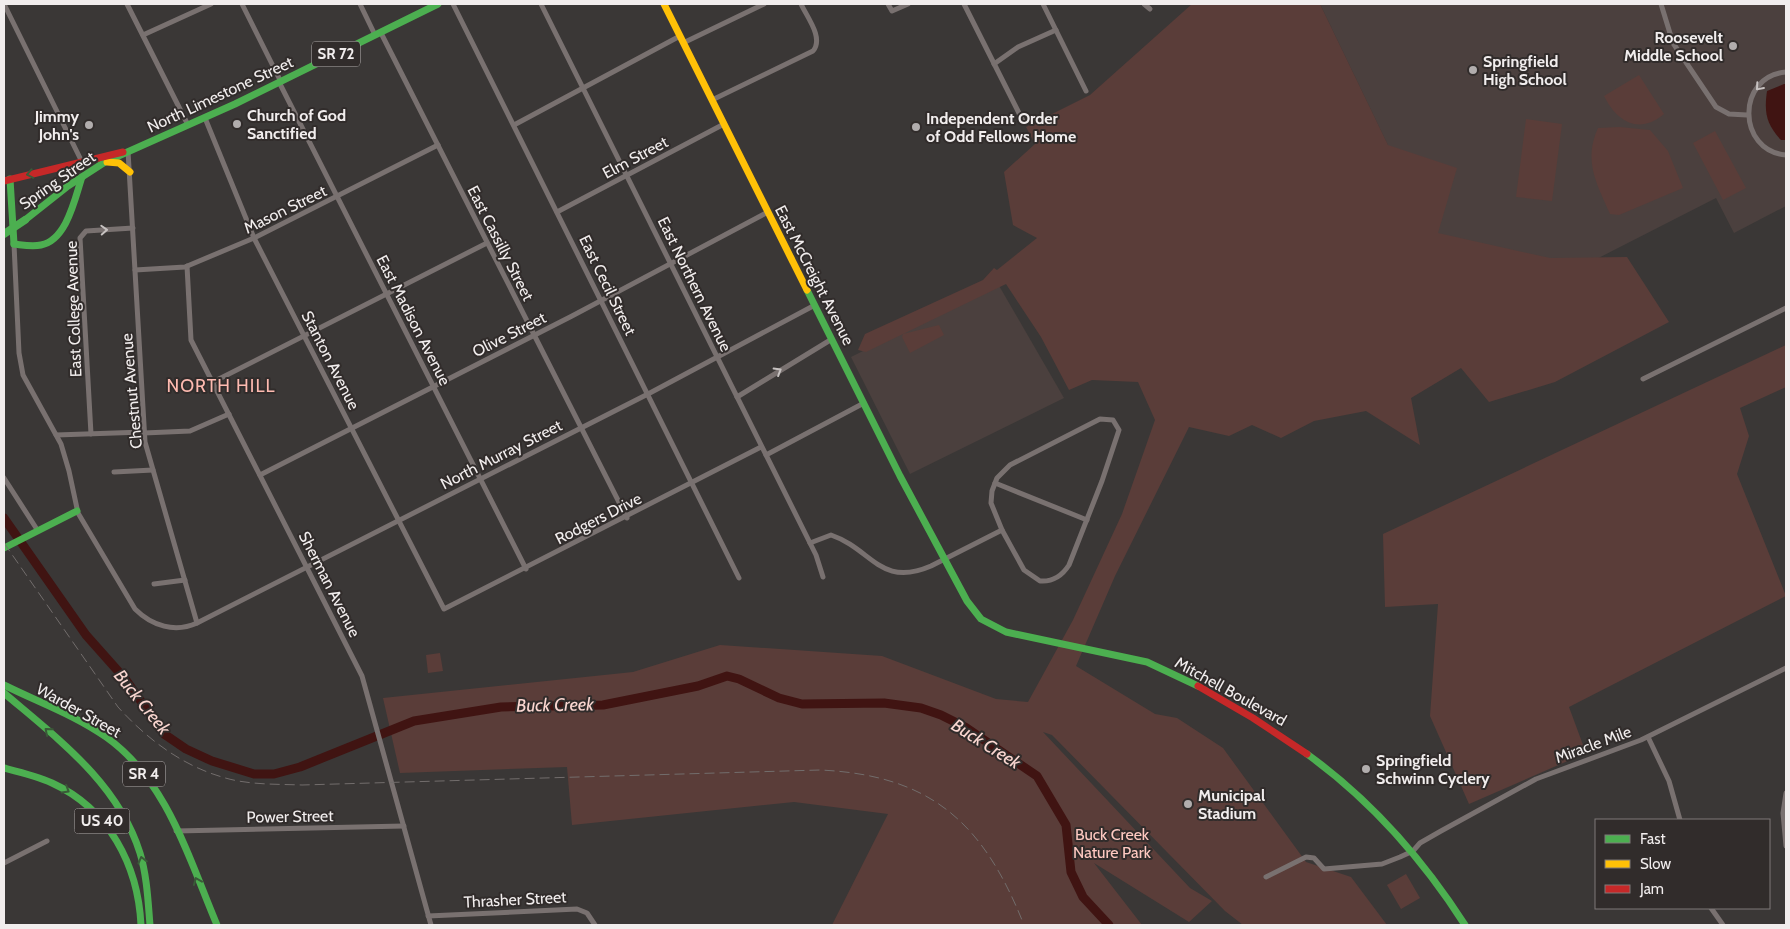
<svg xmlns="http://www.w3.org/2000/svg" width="1790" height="929" font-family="Cabin,sans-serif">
  <rect width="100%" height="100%" fill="#3a3736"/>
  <g fill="#4b403e">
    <polygon points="1320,4 1786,4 1786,206 1734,233 1716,198 1473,322"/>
    <polygon points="998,284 1064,398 910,474 851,357"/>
  </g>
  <g fill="#5a3d39">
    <polygon points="1192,4 1320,4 1388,145 1457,168 1438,233 1550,258 1627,257 1669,322 1555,382 1489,402 1461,368 1411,398 1420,445 1366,411 1314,421 1281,438 1252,425 1229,436 1189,427 1115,576 1076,666 1155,714 1177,718 1223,748 1306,862 1351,877 1387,925 1243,925 1225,911 1052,735 1043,732 1190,888 1212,901 1189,922 1094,863 1142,925 832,925 888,814 794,802 572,825 567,767 400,773 383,698 633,672 720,645 882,656 996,699 1028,702 1073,620 1122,514 1155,420 1138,382 1092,380 1069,390 1041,337 1006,284 903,334 939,325 944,335 910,353 902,337 903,334 866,352 858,350 865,334 983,280 994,268 997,270 1037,238 1013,225 1004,172 1035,144 1026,127 1090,95"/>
    <path d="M1639 75 1664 114C1639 135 1617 122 1604 96Z"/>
    <polygon points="1526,119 1562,124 1552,201 1516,197"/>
    <path d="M1620 127 1650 130 1668 151 1683 188 1619 215 1610 214C1597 184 1583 161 1598 128Z"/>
    <polygon points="1715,131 1746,188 1723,200 1693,143"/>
    <polygon points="1786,345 1786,387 1740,408 1749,436 1737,474 1786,596 1569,707 1586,753 1469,804 1430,716 1438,604 1385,607 1383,534"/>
    <polygon points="440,653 443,671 428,673 426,655"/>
    <polygon points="1406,874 1420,898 1401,909 1387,885"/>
  </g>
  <path fill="#401412" d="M1784 84H1786V140H1781C1766 124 1764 112 1767 91Z"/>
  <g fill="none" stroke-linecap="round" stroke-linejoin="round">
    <polyline stroke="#401412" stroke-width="9" points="4,518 86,635 126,680 164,734 186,749 212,761 254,774 274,774 300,767 414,721 501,707 603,705 698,686 727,676 739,679 779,698 802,704 884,703 921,708 941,715 965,727 1037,776 1066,825 1071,872 1083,897 1109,925"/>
    <g stroke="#797170" stroke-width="5">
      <polyline points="4,4 82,162"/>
      <polyline points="127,4 188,125"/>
      <polyline points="242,4 281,82"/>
      <polyline points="360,4 375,35"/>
      <polyline points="453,4 739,578"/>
      <polyline points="541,4 816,555 823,577"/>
      <polyline points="888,4 892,11 908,4"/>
      <polyline points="964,4 1024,123"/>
      <polyline points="1043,4 1086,91"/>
      <polyline points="1144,4 1150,9"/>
      <polyline points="1661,4 1673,43 1716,107 1729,114 1747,115"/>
      <polyline points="381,33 627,518"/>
      <polyline points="143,35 211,4"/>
      <polyline points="683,43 764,4"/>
      <polyline points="994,64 1018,47 1056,30"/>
      <path d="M1786 72C1736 76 1737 151 1786 155"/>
      <polyline points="279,82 526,569"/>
      <path d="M712 100 813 51C824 38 807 17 801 4"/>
      <polyline points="205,118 254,238 444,609 761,447"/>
      <polyline points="514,125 680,36"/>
      <polyline points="128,151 145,442 197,623"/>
      <polyline points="557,212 724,124"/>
      <path d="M14 244 19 353 23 375 61 444 69 471 78 513 135 609C152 626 175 633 197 623L648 394 815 305"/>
      <polyline points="187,266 191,340 362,676 431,925"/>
      <polyline points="135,270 185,267 254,238 438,145"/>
      <polyline points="1643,379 1786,308"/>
      <polyline points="213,382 487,243"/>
      <polyline points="737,397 832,339"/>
      <path d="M1100 419 1113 420 1119 430 1102 481 1069 565C1062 576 1053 582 1040 581L1024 570 1002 530 991 503 992 491 997 478 1010 465Z"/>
      <polyline points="144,433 190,431 229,414"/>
      <polyline points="91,434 80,238 86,231 133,228"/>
      <polyline points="56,435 144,432"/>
      <polyline points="766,455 864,403"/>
      <polyline points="114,472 153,470"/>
      <polyline points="260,475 572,316 768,212"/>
      <polyline points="4,478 38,531"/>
      <polyline points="995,483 1087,520"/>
      <path d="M810 543 831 535C872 549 880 588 931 566L1002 530"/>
      <polyline points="154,584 185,580"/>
      <polyline points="1648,737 1669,781 1680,820"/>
      <polyline points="1786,793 1783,813 1786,846"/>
      <polyline points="176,831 404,826"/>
      <polyline points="4,863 47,841"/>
      <polyline points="1266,877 1306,857 1314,858 1324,869 1382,864 1400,857 1413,851 1420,843 1441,831 1536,779 1641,740 1786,668"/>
      <polyline points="1711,908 1723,925"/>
      <polyline points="428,916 577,909 587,913 595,925"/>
    </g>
    <g stroke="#4caf50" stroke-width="7">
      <polyline points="10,179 14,244"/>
      <polyline points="25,220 68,186 105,162 235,104 438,4"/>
      <path d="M14 244C23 245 32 247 41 245 67 240 75 198 82 177"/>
      <polyline points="807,290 900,476 967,601 981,619 1006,632 1147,662 1198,686"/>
      <polyline points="4,548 77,511"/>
      <path d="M4 685C38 702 75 715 106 737 167 780 189 859 217 925"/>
      <path d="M4 693C58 739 118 783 140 853 147 876 148 901 150 925"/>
      <path d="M1307 754C1372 801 1422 858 1465 925"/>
      <path d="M4 768C20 772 37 776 52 783 109 809 138 865 141 925"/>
    </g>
    <g stroke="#ffc107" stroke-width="7">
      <polyline points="664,4 807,290"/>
      <polyline points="107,162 119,163 130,172"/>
    </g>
    <g stroke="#c62828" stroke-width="7">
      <polyline points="4,181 123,152"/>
      <polyline points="1198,686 1253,718 1307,754"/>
    </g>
    <path stroke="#726d6c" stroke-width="1" stroke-dasharray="10 5" stroke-linecap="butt" d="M4 543 118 707C146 738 181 765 222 777 247 785 275 784 302 785L820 770C932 775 984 824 1024 925"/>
    <polyline stroke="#4caf50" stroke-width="8" points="4,234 25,220"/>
  </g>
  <defs><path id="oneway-chevron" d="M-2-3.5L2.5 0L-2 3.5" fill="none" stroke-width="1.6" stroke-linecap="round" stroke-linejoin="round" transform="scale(1.25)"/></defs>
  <g stroke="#c7c2c1">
    <use href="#oneway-chevron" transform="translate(1759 87) rotate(131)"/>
    <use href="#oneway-chevron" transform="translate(104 230) rotate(-3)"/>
    <use href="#oneway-chevron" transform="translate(778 371) rotate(-31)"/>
  </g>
  <g stroke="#3a5a38">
    <use href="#oneway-chevron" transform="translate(30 174) rotate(169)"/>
    <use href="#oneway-chevron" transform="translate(48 731) rotate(-140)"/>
    <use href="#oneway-chevron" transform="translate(66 790) rotate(31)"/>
    <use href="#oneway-chevron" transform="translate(142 860) rotate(-104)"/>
    <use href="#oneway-chevron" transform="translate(197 881) rotate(-113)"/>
  </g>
  <g fill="#b1adad" stroke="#312c2b" stroke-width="2">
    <circle cx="1733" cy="46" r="5"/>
    <circle cx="1473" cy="70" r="5"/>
    <circle cx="237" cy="124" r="5"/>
    <circle cx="89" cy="125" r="5"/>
    <circle cx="916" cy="127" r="5"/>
    <circle cx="1366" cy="769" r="5"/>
    <circle cx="1188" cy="804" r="5"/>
  </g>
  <g text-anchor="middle" stroke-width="4" stroke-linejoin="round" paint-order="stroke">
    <g fill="#312c2b" stroke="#b7b3b3" stroke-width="1">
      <rect x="312" y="41.5" width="48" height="25" rx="4"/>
      <rect x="123" y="761.5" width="42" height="25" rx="4"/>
      <rect x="74.5" y="808.5" width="55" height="25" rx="4"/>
    </g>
    <g font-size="15" font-weight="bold" fill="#f1eded">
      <text x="336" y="59">SR 72</text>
      <text x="144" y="779">SR 4</text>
      <text x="102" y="826">US 40</text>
    </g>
    <g font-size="16" font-weight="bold" fill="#f1eded" stroke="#312c2b" text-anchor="start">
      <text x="1723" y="43" text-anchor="end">Roosevelt<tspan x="1723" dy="18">Middle School</tspan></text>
      <text x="1483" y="67">Springfield<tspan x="1483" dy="18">High School</tspan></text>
      <text x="247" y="121">Church of God<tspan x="247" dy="18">Sanctified</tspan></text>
      <text x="79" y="122" text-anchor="end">Jimmy<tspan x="79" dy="18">John's</tspan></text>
      <text x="926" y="124">Independent Order<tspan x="926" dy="18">of Odd Fellows Home</tspan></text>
      <text x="1376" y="766">Springfield<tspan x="1376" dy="18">Schwinn Cyclery</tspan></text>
      <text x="1198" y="801">Municipal<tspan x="1198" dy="18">Stadium</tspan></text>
    </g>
    <g font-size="16" fill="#f1eded" stroke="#312c2b">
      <text transform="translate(220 94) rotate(-25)" y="6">North Limestone Street</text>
      <text transform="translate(635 157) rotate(-28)" y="6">Elm Street</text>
      <text transform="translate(57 180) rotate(-35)" y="6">Spring Street</text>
      <text transform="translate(285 209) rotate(-26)" y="6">Mason Street</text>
      <text transform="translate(501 243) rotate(63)" y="6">East Cassilly Street</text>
      <text transform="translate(815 275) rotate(63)" y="6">East McCreight Avenue</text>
      <text transform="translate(695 284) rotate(64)" y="6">East Northern Avenue</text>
      <text transform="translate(608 285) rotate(64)" y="6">East Cecil Street</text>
      <text transform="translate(73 309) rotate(-92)" y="6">East College Avenue</text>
      <text transform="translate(414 320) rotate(63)" y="6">East Madison Avenue</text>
      <text transform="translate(509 334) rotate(-27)" y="6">Olive Street</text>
      <text transform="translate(331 360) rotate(63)" y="6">Stanton Avenue</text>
      <text transform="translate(131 391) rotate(-95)" y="6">Chestnut Avenue</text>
      <text transform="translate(501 454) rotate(-27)" y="6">North Murray Street</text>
      <text transform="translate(598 518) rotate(-27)" y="6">Rodgers Drive</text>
      <text transform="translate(330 584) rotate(63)" y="6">Sherman Avenue</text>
      <text transform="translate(1231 691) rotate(29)" y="6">Mitchell Boulevard</text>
      <text transform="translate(79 710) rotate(29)" y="6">Warder Street</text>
      <text transform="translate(1593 744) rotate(-20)" y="6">Miracle Mile</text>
      <text transform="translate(290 816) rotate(-1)" y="6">Power Street</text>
      <text transform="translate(515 899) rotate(-3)" y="6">Thrasher Street</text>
    </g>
    <g font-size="16" fill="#fec9c1" stroke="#312c2b">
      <text x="1112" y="840">Buck Creek<tspan x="1112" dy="18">Nature Park</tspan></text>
    </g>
    <g font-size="18" letter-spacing="1" fill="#fdbab0" stroke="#312c2b">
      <text x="221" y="392">NORTH HILL</text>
    </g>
    <g font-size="18" font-style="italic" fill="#fbd7d1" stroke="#312c2b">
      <text transform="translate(142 702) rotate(51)" y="6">Buck Creek</text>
      <text transform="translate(555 705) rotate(-1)" y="6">Buck Creek</text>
      <text transform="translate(986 744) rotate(32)" y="6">Buck Creek</text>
    </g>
  </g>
  <rect width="1790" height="929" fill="none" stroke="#f1eded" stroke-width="10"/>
  <rect x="1595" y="819" width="175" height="90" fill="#312c2b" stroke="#7e7979"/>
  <rect x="1605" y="835" width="25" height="8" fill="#4caf50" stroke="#7e7979"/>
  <text x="1640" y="844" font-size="15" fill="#f1eded">Fast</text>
  <rect x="1605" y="860" width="25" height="8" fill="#ffc107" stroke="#7e7979"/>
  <text x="1640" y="869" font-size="15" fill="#f1eded">Slow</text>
  <rect x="1605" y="885" width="25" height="8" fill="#c62828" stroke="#7e7979"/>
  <text x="1640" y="894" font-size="15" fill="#f1eded">Jam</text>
</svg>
